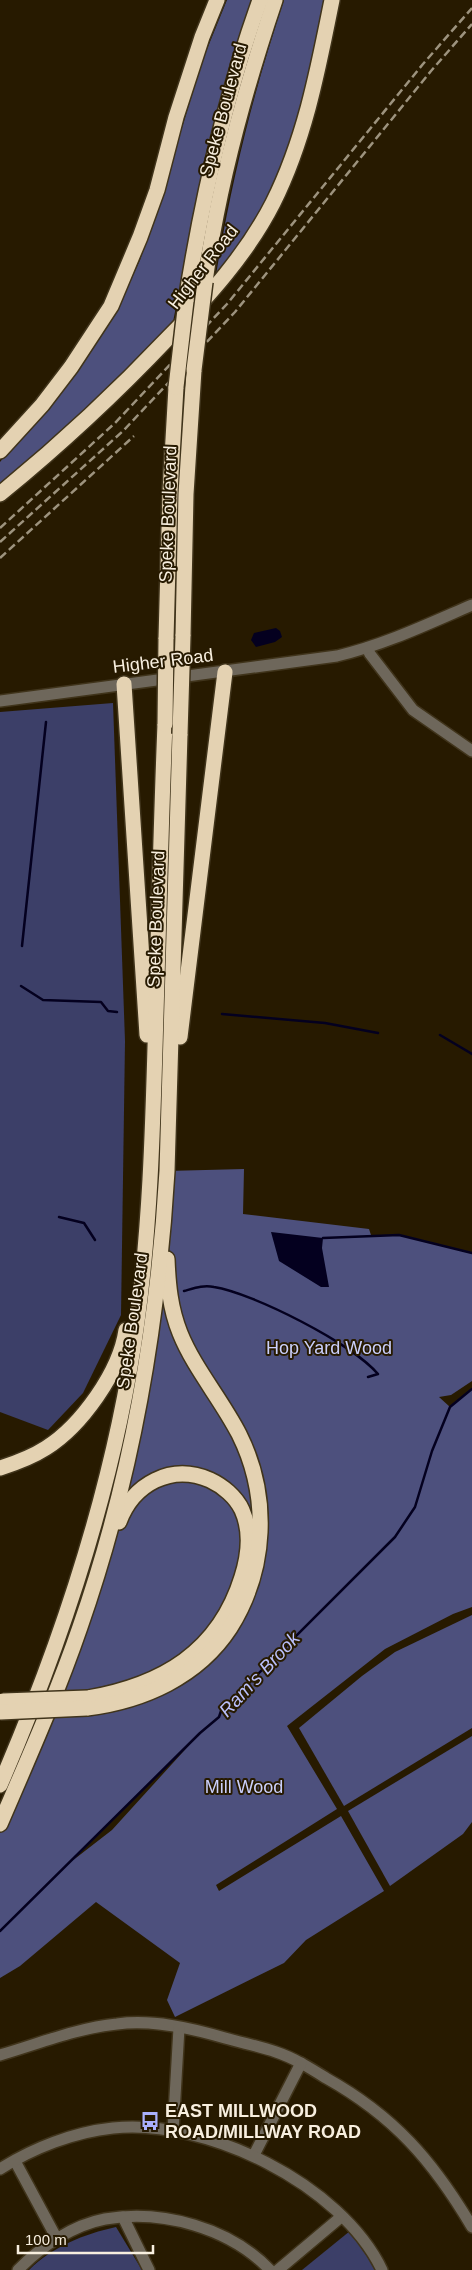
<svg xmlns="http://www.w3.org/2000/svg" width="472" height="2270" font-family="Helvetica,sans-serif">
  <rect width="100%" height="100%" fill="#271a00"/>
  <g fill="#3c3f68">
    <polygon points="113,703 125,1041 121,1315 83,1393 48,1430 0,1412 0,712"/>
    <path d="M116 2227 142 2270H29C52 2247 84 2234 116 2227Z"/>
    <polygon points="350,2231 376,2270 302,2270"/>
  </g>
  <g fill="#4d507d" fill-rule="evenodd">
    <polygon points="227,0 252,0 224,87 206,153 173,322 130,368 64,431 0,487 0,462 78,368 105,330 124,295 140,260 154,219 203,59"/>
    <path d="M284 0H324C315 43 308 89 295 131 278 183 250 232 216 275 231 182 254 90 284 0Z"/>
    <path d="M244 1169 243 1214 369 1229 371 1235H399L472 1253V1381L451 1395 439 1397 450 1407 472 1389V1607L453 1614 385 1649 287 1726 337 1809 216 1885 219 1891 341 1816 384 1891 306 1940 284 1963 175 2017 167 2000 180 1963 96 1902 20 1966 0 1978V1824L53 1710C81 1709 109 1708 135 1699 210 1674 264 1602 260 1522L247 1524C253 1603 199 1670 124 1690 112 1693 98 1698 86 1697 76 1697 66 1694 56 1692 120 1520 156 1355 167 1171ZM202 1731 112 1830 72 1861Z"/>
    <polygon points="472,1615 472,1728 344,1806 299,1728 362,1676 395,1652"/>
    <polygon points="472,1736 472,1822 463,1834 390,1886 348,1811"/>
  </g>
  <g fill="#04001f">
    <polygon points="276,628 280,631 282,637 275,642 256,647 251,640 254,633"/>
    <polygon points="271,1232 323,1238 322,1248 329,1287 321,1287 279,1261"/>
  </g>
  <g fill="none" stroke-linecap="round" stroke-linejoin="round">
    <g stroke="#04001f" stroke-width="2.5">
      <polyline points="22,946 46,722"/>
      <polyline points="21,986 43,1000 101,1002 108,1011 117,1012"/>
      <polyline points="222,1014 325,1023 378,1033"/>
      <polyline points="440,1035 472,1054"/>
      <polyline points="59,1217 84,1223 95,1240"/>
      <polyline points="323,1238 399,1235 472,1253"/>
      <path d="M184 1291C195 1288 203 1285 214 1287 253 1293 353 1344 378 1374L368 1377"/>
      <polyline points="0,1931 200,1733 219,1717 221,1711 395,1537 415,1507 432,1451 450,1407 472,1389"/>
    </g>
    <g stroke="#40341b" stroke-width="14">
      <g id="minor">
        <polyline points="367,648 370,654 413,710 472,751"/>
        <path d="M0 701 337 656C384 645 428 624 472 605"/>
        <path d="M0 2055C38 2044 77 2028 117 2024 152 2019 191 2028 225 2038 242 2043 259 2046 276 2052 294 2058 310 2068 326 2078 394 2116 433 2161 472 2227"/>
        <polyline points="173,2131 179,2028"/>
        <polyline points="254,2155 301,2063"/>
        <polyline points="15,2161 57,2239"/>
        <path d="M0 2169C33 2148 74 2132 113 2128 206 2118 341 2184 382 2270"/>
        <polyline points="123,2217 149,2270"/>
        <path d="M18 2270C40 2247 73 2225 105 2219 162 2209 230 2228 270 2270"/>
        <polyline points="278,2270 341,2217"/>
      </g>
    </g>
    <g stroke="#40341b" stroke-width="18">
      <g id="highway">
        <path d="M205 282C218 186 244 92 275 0"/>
        <path d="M186 301C202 198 225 98 260 0"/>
        <polyline points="0,451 42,405 71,367 111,306 140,237 157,190 176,117 202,37 217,0"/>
        <path d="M0 494C60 445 116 393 169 337 208 297 247 254 273 203 305 139 318 70 332 0"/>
        <polyline points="183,636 186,494 194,370"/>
        <polyline points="166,639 170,492 176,387"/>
        <polyline points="124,684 147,1035"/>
        <polyline points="180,1037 225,672"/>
        <path d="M0 1468C16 1463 32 1457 46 1448 81 1426 120 1372 126 1330"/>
        <path d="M88 1698C162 1685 219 1652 242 1577 249 1555 252 1532 242 1510 236 1497 223 1486 210 1480 171 1463 133 1484 119 1522"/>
        <path d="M87 1708C143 1701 198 1677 230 1628 267 1569 270 1496 239 1434 221 1399 194 1368 180 1333 170 1308 168 1284 167 1259"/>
        <path d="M0 1785C64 1637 115 1483 137 1322 151 1219 153 1116 156 1013 159 917 161 820 165 724"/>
        <path d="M0 1824C28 1759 57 1694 80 1627 131 1481 158 1326 167 1171L180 734"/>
      </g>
    </g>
    <use href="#minor" stroke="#6e675b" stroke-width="11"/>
    <use href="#highway" stroke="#e4d2b2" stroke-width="15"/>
    <g stroke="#9d937e" stroke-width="2.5" stroke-dasharray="8 4" stroke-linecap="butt">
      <polyline points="0,528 115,423 227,304 423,64 472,8"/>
      <polyline points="0,542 123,431 235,312 431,71 472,24"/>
      <polyline points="0,558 134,436"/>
    </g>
    <g stroke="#40341b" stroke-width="18" stroke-linecap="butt">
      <g id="highway-bridge">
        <polyline points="194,370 205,282"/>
        <polyline points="176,387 186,301"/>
        <polyline points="165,724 166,639"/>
        <polyline points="180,734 183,636"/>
        <polyline points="3,1701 88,1698"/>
        <polyline points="0,1712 87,1708"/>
      </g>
    </g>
    <use href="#highway-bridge" stroke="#e4d2b2" stroke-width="15"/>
  </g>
  <defs>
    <g id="bus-bare" transform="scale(1.5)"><path d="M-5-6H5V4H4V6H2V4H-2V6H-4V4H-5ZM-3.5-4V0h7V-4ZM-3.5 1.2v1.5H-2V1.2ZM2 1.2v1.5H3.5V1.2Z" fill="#aab0fc" stroke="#271a00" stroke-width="2.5" paint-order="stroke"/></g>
  </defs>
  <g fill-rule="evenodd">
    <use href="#bus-bare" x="150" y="2121"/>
  </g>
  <g text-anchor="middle" stroke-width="4" stroke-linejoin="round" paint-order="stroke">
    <g font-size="18" fill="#f8efdf" stroke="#271a00">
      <text transform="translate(223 110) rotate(-75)" y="6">Speke Boulevard</text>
      <text transform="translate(203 267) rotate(-52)" y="6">Higher Road</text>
      <text transform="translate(168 514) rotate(-88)" y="6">Speke Boulevard</text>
      <text transform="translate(163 661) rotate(-7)" y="6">Higher Road</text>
      <text transform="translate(156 919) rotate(-88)" y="6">Speke Boulevard</text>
      <text transform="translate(132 1321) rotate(-82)" y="6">Speke Boulevard</text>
    </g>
    <g font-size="18" fill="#cbd0fc" stroke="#271a00">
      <text x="329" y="1354">Hop Yard Wood</text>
      <text x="244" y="1793">Mill Wood</text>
    </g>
    <g font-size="18" font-weight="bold" fill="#f8efdf" stroke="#271a00" text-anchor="start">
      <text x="165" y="2117">EAST MILLWOOD<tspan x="165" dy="21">ROAD/MILLWAY ROAD</tspan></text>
    </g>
    <g font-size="19" font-style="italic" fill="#bac0fb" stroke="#271a00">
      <text transform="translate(259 1674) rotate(-47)" y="7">Ram's Brook</text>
    </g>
  </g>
  <path d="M18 2245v8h135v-8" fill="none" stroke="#f8efdf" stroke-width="2.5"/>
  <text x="25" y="2245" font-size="15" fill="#f8efdf" stroke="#271a00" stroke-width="4" paint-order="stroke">100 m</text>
</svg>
